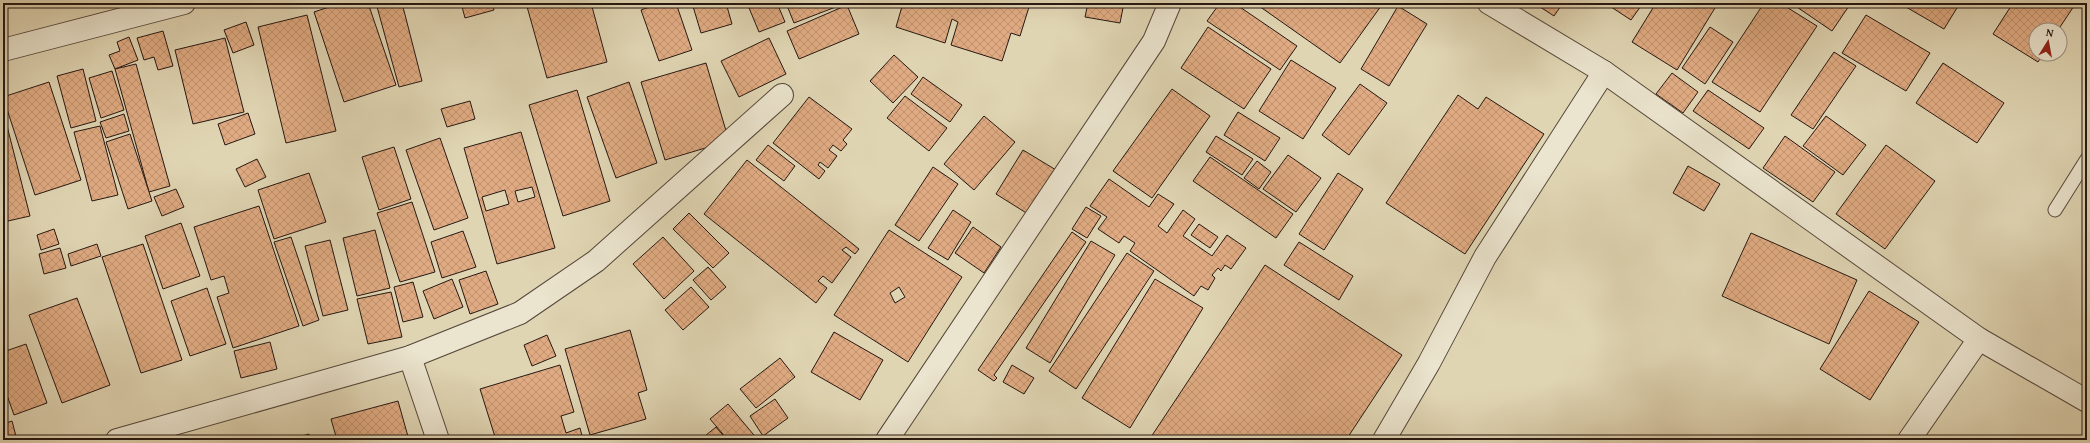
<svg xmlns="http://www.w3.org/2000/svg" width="2090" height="443" font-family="'Gentium Book Plus',serif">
  <defs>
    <pattern id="building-cross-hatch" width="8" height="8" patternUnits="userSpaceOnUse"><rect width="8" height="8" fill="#e0ab82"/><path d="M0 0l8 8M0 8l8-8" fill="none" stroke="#c0926f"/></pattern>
  </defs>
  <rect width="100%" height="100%" fill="#e0d5b3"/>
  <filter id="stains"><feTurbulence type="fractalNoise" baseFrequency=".005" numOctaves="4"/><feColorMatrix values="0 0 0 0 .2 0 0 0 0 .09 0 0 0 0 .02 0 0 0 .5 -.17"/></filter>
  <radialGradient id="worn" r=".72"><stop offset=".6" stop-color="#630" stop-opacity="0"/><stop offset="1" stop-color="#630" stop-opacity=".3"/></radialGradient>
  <g fill="url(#building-cross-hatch)" stroke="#261812" fill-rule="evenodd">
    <polygon points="341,3 368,3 396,85 344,102 314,12"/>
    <polygon points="376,3 402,3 422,81 399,87"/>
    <polygon points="461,3 492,3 494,10 465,18"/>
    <polygon points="526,3 591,3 607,62 547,78"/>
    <polygon points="660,3 676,3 692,50 659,61 641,10"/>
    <polygon points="692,3 726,3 732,24 701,33"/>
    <polygon points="747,3 777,3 785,22 759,32"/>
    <polygon points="786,3 840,3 841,5 794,23"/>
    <polygon points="903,3 1017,3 1029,7 1020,36 1011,33 1002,61 951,45 958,22 952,19 945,43 896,27"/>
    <polygon points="1088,3 1124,3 1120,23 1085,17"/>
    <polygon points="1220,3 1234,3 1297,46 1280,70 1207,21"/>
    <polygon points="1261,3 1377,3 1381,6 1340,63 1259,6"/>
    <polygon points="1534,3 1563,3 1554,16"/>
    <polygon points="1605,3 1643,3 1631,20"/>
    <polygon points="1656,3 1718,3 1677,70 1632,42"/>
    <polygon points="1764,3 1780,3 1817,26 1760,112 1712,82"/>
    <polygon points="1791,3 1851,3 1832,31"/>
    <polygon points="1899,3 1960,3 1944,29"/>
    <polygon points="2013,3 2076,3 2058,30 2036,30 2036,54 2043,54 2038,62 1993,34"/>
    <polygon points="847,5 859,34 799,59 787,31"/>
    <polygon points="1398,6 1427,24 1389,86 1361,69"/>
    <polygon points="307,15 336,131 286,143 258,27"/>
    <polygon points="1866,15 1930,53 1906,91 1842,53"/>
    <polygon points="246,22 254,45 233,53 224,30"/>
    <polygon points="1208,27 1271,69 1244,109 1181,68"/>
    <polygon points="1710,27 1733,42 1705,84 1682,68"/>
    <polygon points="163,31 173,66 158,70 154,57 144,60 137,38"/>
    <polygon points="129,37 138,60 115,69 109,55 120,51 117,42"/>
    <polygon points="225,38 244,112 193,124 175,50"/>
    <polygon points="769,38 786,74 739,97 721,61"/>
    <polygon points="1834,52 1856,66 1813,129 1791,115"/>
    <polygon points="894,55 918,77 893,103 870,81"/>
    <polygon points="1291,60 1336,88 1303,139 1259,111"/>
    <polygon points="706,63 729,141 665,160 641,82"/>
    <polygon points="1943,63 2004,103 1977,143 1916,103"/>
    <polygon points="136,64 170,186 149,192 115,69"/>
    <polygon points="83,69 96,121 71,128 57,76"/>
    <polygon points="112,71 124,110 101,118 89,78"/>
    <polygon points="1672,73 1698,92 1683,113 1656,94"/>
    <polygon points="923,77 962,105 950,122 911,94"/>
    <polygon points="49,82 81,180 35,195 3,97"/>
    <polygon points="629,82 657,163 616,178 587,97"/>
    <polygon points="1360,84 1387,103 1349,155 1322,135"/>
    <polygon points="1172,89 1210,116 1152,198 1113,171"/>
    <polygon points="577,90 610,201 563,216 529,105"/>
    <polygon points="1708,90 1764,128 1749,149 1693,111"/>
    <polygon points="1458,95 1478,109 1486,97 1544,134 1465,254 1386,203"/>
    <polygon points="905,96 947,128 929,151 887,118"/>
    <polygon points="809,97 852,129 843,140 847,144 841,151 833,145 829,150 837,156 828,168 820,162 818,165 825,171 819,179 773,143"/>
    <polygon points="470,101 475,119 447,127 441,109"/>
    <polygon points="1238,112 1280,138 1265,161 1224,135"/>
    <polygon points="248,113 255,134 225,145 218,124"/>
    <polygon points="124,114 129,131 106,138 100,122"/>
    <polygon points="984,116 1015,142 974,190 944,164"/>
    <polygon points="1826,116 1866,145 1843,175 1803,146"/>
    <polygon points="7,126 30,216 8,221 3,201 3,127"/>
    <polygon points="100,126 118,195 92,201 74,132"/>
    <path d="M521 132 555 248 497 264 464 148ZM532 187 535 197 518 202 515 191ZM505 190 509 204 486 211 482 197Z"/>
    <polygon points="130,134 152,201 128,209 106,142"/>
    <polygon points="1216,136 1253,159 1242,175 1206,152"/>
    <polygon points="1785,136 1835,172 1813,202 1763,168"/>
    <polygon points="440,138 468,218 434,230 406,150"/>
    <polygon points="768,145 795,166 784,181 756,160"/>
    <polygon points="1886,145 1935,181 1885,249 1836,214"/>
    <polygon points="394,147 411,199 379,210 362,157"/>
    <polygon points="1023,150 1056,170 1028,214 996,194"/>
    <polygon points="1288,155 1321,178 1296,212 1263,189"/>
    <polygon points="1210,157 1293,214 1276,238 1193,181"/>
    <polygon points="257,159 266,177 245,187 236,169"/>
    <polygon points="747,160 859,249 855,254 846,247 842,250 851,257 832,283 823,276 818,281 827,288 816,303 704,214"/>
    <polygon points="1257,161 1271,172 1259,189 1244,178"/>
    <polygon points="1688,166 1720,184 1704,211 1673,193"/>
    <polygon points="933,167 958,184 919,241 895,225"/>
    <polygon points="309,173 326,222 274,239 258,190"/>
    <polygon points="1338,173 1363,189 1324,250 1299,234"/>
    <polygon points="1109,179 1149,207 1158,194 1174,204 1158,226 1167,233 1183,210 1195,219 1183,236 1212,256 1227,235 1246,248 1231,269 1225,265 1221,271 1218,268 1212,275 1215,278 1208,290 1201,286 1194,296 1130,251 1135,243 1124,236 1119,243 1098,229 1107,217 1090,206"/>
    <polygon points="176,189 184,207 162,216 154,197"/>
    <polygon points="412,202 435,272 400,282 377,213"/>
    <polygon points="259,206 299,326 233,348 217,297 229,293 224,276 211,280 194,227"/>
    <polygon points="1086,207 1101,216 1087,238 1072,229"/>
    <polygon points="953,210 971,222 948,260 928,248"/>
    <polygon points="689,213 729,253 713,268 673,229"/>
    <polygon points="181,223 200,276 163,289 145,236"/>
    <polygon points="1199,224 1218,237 1210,248 1191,235"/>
    <polygon points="973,227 1001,247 984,273 955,253"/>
    <polygon points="54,229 59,244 41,250 37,235"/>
    <polygon points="375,230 390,288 357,296 343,238"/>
    <path d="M889 230 962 277 908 362 834 315ZM899 287 905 297 895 303 890 293Z"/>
    <polygon points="463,231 476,267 442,278 431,242"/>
    <polygon points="1072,232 1086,242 994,375 997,378 994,381 978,370"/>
    <polygon points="1751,233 1857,280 1829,344 1722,296"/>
    <polygon points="291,237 319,320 303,326 274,242"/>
    <polygon points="663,237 694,271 664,299 633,264"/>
    <polygon points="330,240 348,310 323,316 305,246"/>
    <polygon points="1091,241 1115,255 1050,363 1026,348"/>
    <polygon points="1299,242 1353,276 1339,300 1284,265"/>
    <polygon points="97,244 101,256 71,266 68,254"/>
    <polygon points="143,244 182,360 141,373 102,257"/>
    <polygon points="60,248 66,268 44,274 39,254"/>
    <polygon points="1127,253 1154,271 1076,389 1049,371"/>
    <polygon points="1265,265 1402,355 1346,440 1155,440 1151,437"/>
    <polygon points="708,267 726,287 711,300 693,280"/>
    <polygon points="486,271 498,304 470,314 459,280"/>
    <polygon points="452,279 463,307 434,319 423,291"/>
    <polygon points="1155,279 1203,308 1130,428 1082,398"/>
    <polygon points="413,282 423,317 403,322 394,287"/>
    <polygon points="691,287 709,307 683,330 665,310"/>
    <polygon points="207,288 226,344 190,356 171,301"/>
    <polygon points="1869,291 1919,322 1870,400 1820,369"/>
    <polygon points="391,292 402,337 368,344 357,299"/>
    <polygon points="77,298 110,385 62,403 29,315"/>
    <polygon points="630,330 647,390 638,393 646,419 590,435 565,349"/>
    <polygon points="834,332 883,360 860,400 811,372"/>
    <polygon points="547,335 556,356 532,366 524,345"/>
    <polygon points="270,342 277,369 241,378 234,351"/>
    <polygon points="26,344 47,403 14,415 3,384 3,352"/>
    <polygon points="780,358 795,377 756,408 740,389"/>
    <polygon points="560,365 574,412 561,416 566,433 580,428 583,440 496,440 480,389"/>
    <polygon points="1012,365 1034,378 1024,394 1003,382"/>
    <polygon points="775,399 788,418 763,436 750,416"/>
    <polygon points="398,401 409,440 337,440 331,419"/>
    <polygon points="728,404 758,440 728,440 710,419"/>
    <polygon points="12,421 17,440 3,440 3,424"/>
    <polygon points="716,427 727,440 700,440"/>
    <polygon points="309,434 311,440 288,440"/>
  </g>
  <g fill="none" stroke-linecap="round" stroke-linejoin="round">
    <g stroke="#54473a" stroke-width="15">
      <polyline id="service" points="2055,210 2087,159"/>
    </g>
    <g stroke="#54473a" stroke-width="24">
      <g id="minor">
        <polyline points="1489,3 1604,72 1979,339 2087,401"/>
        <polyline points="3,50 184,3"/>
        <polyline points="410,357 438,440"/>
        <polyline points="117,440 410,357 520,313 596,261 782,95"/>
        <polyline points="887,440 1154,41 1170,3"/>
        <polyline points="1384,440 1429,363 1485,257 1604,72"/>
        <polyline points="1909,440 1979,339"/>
      </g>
    </g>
    <use href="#service" stroke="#ebe4ce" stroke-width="13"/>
    <use href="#minor" stroke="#ebe4ce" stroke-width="22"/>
  </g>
  <rect width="2090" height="443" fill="none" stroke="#e0d5b3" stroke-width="16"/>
  <rect x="4" y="4" width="2082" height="435" fill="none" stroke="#261812" stroke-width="2"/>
  <rect x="8" y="8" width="2074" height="427" fill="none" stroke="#261812"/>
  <g transform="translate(2048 42) rotate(11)"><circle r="19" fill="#ebe4ce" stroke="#9c9283"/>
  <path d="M0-3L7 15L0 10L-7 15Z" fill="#8f2418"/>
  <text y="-6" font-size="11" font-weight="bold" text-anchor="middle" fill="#261812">N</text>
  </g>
  <rect width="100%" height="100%" filter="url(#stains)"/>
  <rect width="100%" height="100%" fill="url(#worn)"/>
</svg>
